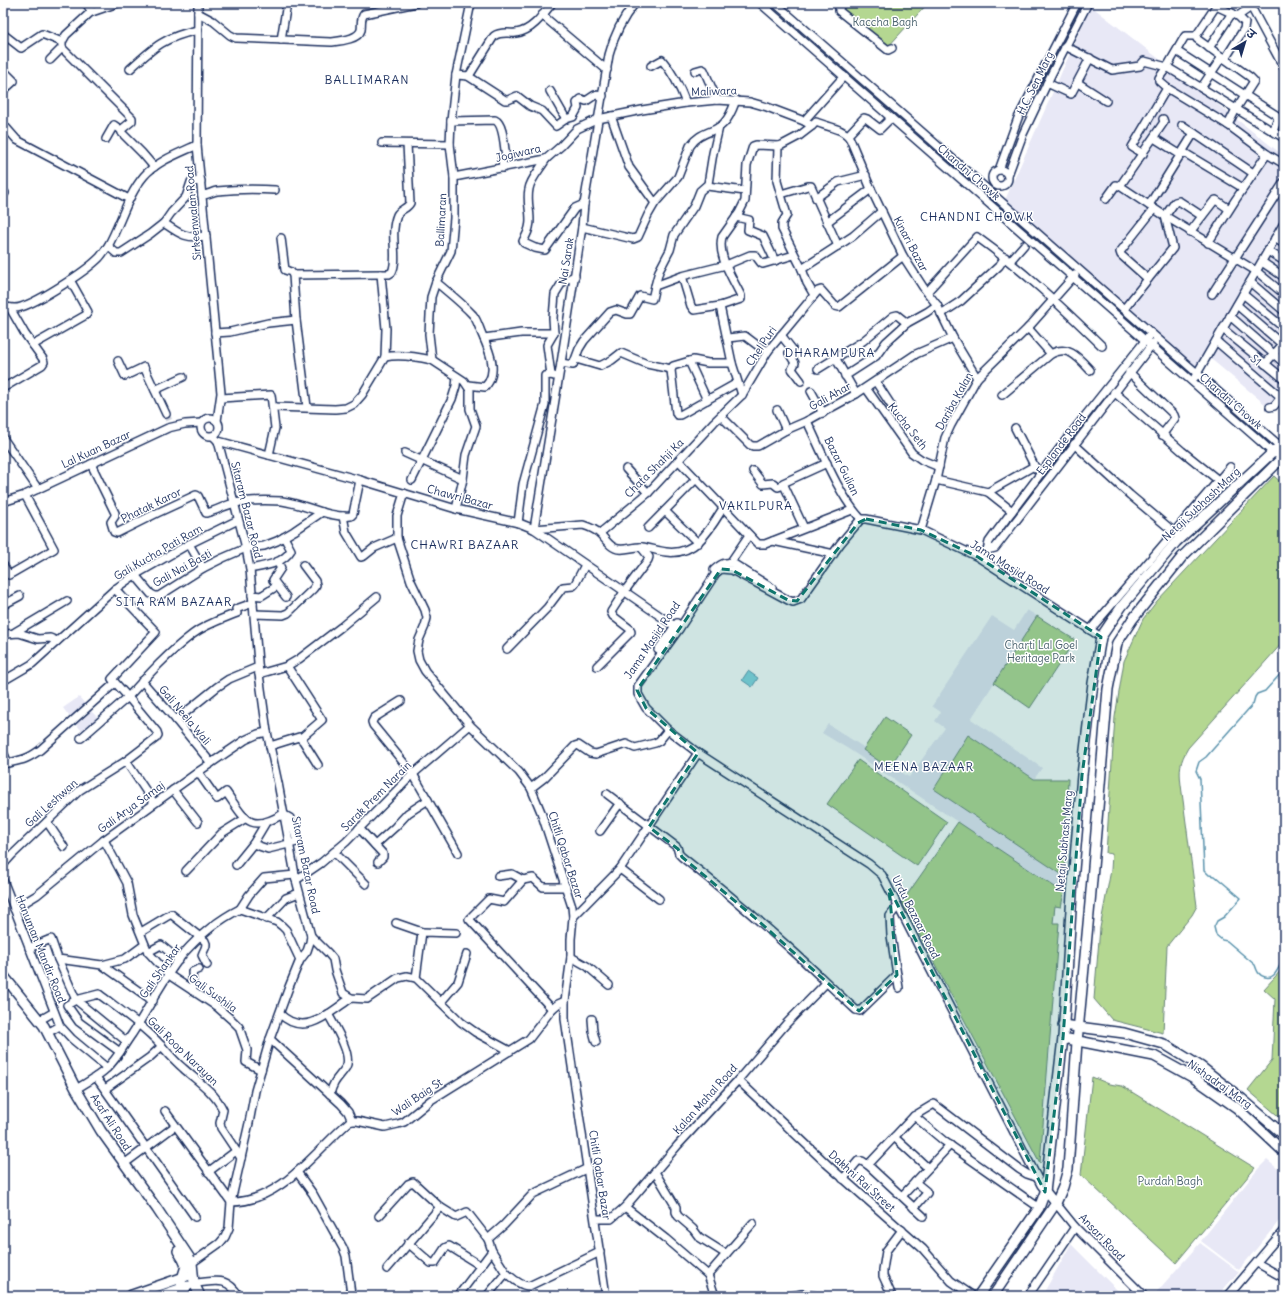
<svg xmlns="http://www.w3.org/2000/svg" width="1287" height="1299" font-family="Delius,'Playpen Sans Deva',sans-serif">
  <rect width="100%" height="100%" fill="#fff"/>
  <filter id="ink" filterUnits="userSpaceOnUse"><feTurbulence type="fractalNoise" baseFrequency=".025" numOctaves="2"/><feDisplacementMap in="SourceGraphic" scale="8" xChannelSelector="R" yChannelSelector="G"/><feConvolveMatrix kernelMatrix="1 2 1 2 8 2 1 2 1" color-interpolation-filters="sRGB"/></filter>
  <g filter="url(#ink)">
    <g fill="#e8e8f6">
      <polygon points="1091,6 1284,156 1284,216 1198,368 1005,200"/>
      <polygon points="1284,232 1284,392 1272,410 1211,359"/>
      <polygon points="1027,610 1037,616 971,719 1042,768 1034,779 968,735 934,788 1064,876 1064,893 850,750 822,733 828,724 909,777 945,728 935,721 941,712 932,706 992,616 1014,630"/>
      <polygon points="79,697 87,706 72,720 63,708"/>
      <polygon points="89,709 100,720 84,733 74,722"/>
      <polygon points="1267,1160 1284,1174 1284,1215 1239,1270 1201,1241 1258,1169"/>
      <polygon points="1200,1243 1239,1272 1217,1296 1153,1296"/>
      <polygon points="1071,1244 1121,1294 1119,1296 1042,1296"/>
    </g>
    <g fill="#b4d791" stroke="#688378">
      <polygon points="846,3 928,3 887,48 842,12"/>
      <path d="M1274 476 1284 485V641L1188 748C1180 762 1179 768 1181 785L1197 906 1192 915 1167 946 1163 1033 1112 1020 1094 999 1100 928 1111 870 1112 854 1106 853 1115 717 1124 661 1143 619 1157 601Z"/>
      <polygon points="1037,616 1075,640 1030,708 994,683"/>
      <polygon points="885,717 911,735 889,768 863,750"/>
      <polygon points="968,735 1034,779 1068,779 1064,876 934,789"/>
      <polygon points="858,760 947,822 917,866 827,804"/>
      <polygon points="958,822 1064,893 1061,907 1055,906 1053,923 1059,923 1040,1163 902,902"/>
      <polygon points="1284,967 1284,1121 1248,1090 1272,1060 1275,999 1264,989"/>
      <polygon points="1092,1077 1109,1084 1122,1086 1255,1168 1176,1263 1081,1175"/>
    </g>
    <polygon fill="#86d5e2" stroke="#5b93ad" points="748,671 758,678 752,687 742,680"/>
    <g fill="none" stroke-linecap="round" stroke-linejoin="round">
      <path stroke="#5b93ad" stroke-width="1.5" d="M1284 670 1265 691 1257 694 1255 697 1253 704 1206 757 1199 762 1196 771 1200 779 1204 870 1209 875 1215 876 1241 898 1224 917 1217 921 1214 927 1216 935 1222 940 1227 941 1255 965C1257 971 1258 975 1265 977 1276 980 1278 966 1284 959"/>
      <polyline stroke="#d1d5df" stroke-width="7" stroke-dasharray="7 3.5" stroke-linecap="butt" points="166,414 170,423"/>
      <g stroke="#1b2f5e" stroke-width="10">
        <g id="minor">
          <polyline points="86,3 92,12 118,3"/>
          <polyline points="198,3 197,145 221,393 217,421"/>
          <path d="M635 3C622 19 614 35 609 55L584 204 582 227 561 363 534 529 583 525C589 527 595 529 599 533 605 538 608 545 615 548 623 552 633 546 642 547 650 548 658 551 666 552 696 556 710 529 723 508"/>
          <polyline points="760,3 1260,441 1273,453 1284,457"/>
          <polyline points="775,3 1280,446 1281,449"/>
          <polyline points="842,3 839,8 839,11 888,50 892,48"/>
          <polyline points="1249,3 1284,68"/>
          <polyline points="92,11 66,35 62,42 62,48 132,118 132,121 121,130 122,133 142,153 154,167"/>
          <path d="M198 13 213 21 230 35 236 38 331 42C339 41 358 40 361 30 362 25 360 19 364 14L416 3"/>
          <polyline points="542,15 607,70"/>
          <polyline points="3,34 21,48 42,34 62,42"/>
          <polyline points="281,40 287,3"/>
          <polyline points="1065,46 1112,70 1140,66 1144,61 1167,67 1284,138"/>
          <polyline points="1209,48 1232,13"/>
          <polyline points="1178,52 1276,115 1278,119 1273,131"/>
          <polyline points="1225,59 1244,29 1245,23 1238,16"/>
          <polyline points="50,60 62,48"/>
          <path d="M651 66 662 60C673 73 680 87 686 103"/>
          <path d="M130 69C155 46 165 37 198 30"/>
          <polyline points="3,70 14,81 3,91"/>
          <polyline points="695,71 702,69 704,70 717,100"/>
          <path d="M456 75 469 76 494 36C501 31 508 34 516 33 532 31 543 15 552 3"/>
          <polyline points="468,76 505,100 508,100 517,96 530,106 542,111 556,126 566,119 573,117 578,108 577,103 581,99 586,101 595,95 603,96"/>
          <polyline points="1047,83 1071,94 1090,58"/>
          <polyline points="1078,83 1106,101"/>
          <polyline points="1167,88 1228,125 1267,154 1284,164"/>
          <polyline points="1201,88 1222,57"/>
          <polyline points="550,91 566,119"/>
          <polyline points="611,116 629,167 655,203"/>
          <path d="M451 121 495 120C504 124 504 147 506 157L502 158 503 168"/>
          <polyline points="804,121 844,76"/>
          <polyline points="3,124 17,140 129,199"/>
          <polyline points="1182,125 1253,173"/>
          <polyline points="1228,125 1236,109 1254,81 1250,77 1197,39 1196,36 1216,6 1238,16 1251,7"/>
          <polyline points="848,135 864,118 867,119 880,129 891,118"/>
          <polyline points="1154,138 1181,155"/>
          <polyline points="106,139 114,125 121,130"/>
          <polyline points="382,143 450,144"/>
          <polyline points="778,146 777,181 787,215 782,223 782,229 802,269 807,283 814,295"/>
          <polyline points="1183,152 1243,188"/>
          <polyline points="1143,154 1132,147 1167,88 1159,81 1159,78 1167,67 1185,36 1196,36"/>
          <path d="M546 159C541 168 530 180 529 189 525 208 537 220 523 241L524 243 535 248 545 250 575 208 584 204"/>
          <circle cx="1000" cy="178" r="8"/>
          <polyline points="999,170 1018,118 1077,3"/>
          <polyline points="1008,175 1023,134 1051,75 1088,3"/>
          <path d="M454 177 546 159 561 146 577 129 598 119 642 110 686 103 717 100 750 102 767 107 804 121 812 126 816 122C827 127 844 128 850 139L871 189 903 256 923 287 937 305 953 338 977 378"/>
          <polyline points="707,186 745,191"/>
          <polyline points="1120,186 1164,122 1163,119"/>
          <polyline points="3,191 5,193"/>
          <polyline points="781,194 808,186 811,186 838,246"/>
          <path d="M202 195C209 195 211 192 217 191 237 189 256 189 275 190"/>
          <polyline points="816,198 838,182 866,175"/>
          <polyline points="1106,199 1116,185 1120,186 1165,216 1256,271 1284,294"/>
          <polyline points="1149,205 1194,133"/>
          <polyline points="736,217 749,220 748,230 763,236 775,261"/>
          <polyline points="827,222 871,189"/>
          <path d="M164 223C180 234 186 239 206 236"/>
          <path d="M582 227 633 239 638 237 648 215 655 203 678 177 690 146C700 131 715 133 724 123 730 117 733 108 736 100"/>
          <polyline points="1190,232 1214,201 1216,200 1229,209"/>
          <polyline points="281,238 285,270 291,272 293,275"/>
          <polyline points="1275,238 1284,244"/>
          <polyline points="1208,243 1236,199 1267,154"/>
          <polyline points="108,246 116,253 121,253 150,234 164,223 171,213 186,197 191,182 201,181"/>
          <polyline points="1268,251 1284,261"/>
          <polyline points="1010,261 1024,245"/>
          <polyline points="1262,262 1284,277"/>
          <polyline points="802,269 853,236 882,211"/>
          <path d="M682 276 691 306 694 310 720 306 741 299V296C733 279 717 256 722 237L739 213 745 201 747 165 753 146 756 145 778 146 782 145 799 136 812 126"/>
          <polyline points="1148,279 1121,255 1120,252 1154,209"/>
          <path d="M436 282C449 293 462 303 473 315 477 320 479 327 481 332 488 348 500 371 485 387L468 385"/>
          <polyline points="1250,282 1284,311"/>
          <polyline points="655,286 659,271 670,250 674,235 694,206 700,191 708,184 713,153 719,127"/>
          <path d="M927 292 977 237C1023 270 1061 306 1102 346"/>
          <polyline points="1212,294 1284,182"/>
          <polyline points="1243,294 1284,328"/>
          <polyline points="1237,305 1284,346"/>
          <path d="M3 306C9 308 15 309 21 307 40 301 85 272 99 258 102 255 105 250 108 246 121 223 127 196 144 176 157 161 180 153 197 145"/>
          <polyline points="720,306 732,363 742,395"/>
          <polyline points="1124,309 1173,248 1165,216 1175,202 1179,201 1202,216"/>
          <polyline points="941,314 961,301 999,266 1005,257"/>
          <polyline points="1230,316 1284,363"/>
          <path d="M1028 328 1051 354C1068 344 1079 358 1090 370"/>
          <polyline points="1223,329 1284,379"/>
          <polyline points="215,333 230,332 268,323 296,320"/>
          <polyline points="781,335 792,349 789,353 795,363 792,369 801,381"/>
          <polyline points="484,338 521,333 554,333"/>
          <polyline points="728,338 745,336 757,345 768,351"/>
          <polyline points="1216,341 1281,397 1274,406 1270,407"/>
          <polyline points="33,345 86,315 88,312 70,280"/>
          <path d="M385 357C399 354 418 357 432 360"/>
          <polyline points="576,359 600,366 612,360 621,353 647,364 671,369"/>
          <polyline points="836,359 856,394"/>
          <polyline points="118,361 125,376 144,367 166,414"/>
          <polyline points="689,361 707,400"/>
          <polyline points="561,363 573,365 579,349 584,341 610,312 616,310 627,314 630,314 640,296 652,299 655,286 682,276 726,265 750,255 755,255 761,263 763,264 794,255"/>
          <polyline points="732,363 708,363 693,360 673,366 671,370 676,413 677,415 680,415 737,383"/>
          <polyline points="1265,364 1284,343"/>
          <polyline points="818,369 863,341 893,316 897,315 907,323"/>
          <polyline points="1129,372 1174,415 1175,418 1162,435"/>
          <polyline points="554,376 551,375 547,345 554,333 553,318 555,294 563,281 575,276"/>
          <polyline points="845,376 876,356 886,342 907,323 927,312 937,305"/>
          <polyline points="1195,377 1284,223"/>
          <polyline points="876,382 891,405"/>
          <polyline points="3,388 42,365 44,362 43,359 25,334 10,308"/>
          <polyline points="866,388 912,453 922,460 939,467"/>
          <polyline points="155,390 183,377"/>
          <polyline points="811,391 823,413"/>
          <polyline points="1114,392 1182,451 1218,480"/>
          <polyline points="1002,395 1051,354"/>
          <polyline points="221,398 271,395 275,428 269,455"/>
          <polyline points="274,407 335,409 346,408 354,404 362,395 385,357 386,329 381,274"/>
          <path d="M307 407 296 320 293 275 381 274H389L392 272C399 258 389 234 397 215 400 209 407 209 410 203L407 144"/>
          <polyline points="777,410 786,430"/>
          <polyline points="721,416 750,445 753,446 758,446 786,430 807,421 856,394 916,354 953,338"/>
          <circle cx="210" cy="427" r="9"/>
          <path d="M807 421C822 452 838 494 861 519"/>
          <polyline points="1015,428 1036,469"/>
          <polyline points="213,436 218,441 360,480 456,509 519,523 534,529 679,629"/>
          <polyline points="3,438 38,489"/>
          <polyline points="1074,444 1130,495 1180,537"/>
          <polyline points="405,453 463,479"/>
          <polyline points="679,461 758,544 765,544 852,510"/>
          <path d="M91 464 115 513V516L111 522 114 532 117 533 157 513 196 495 198 496 206 513C216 511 225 505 235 503 250 500 267 500 282 501 305 504 328 518 351 516L353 514 360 480"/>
          <polyline points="626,469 648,493"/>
          <polyline points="753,471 763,484 773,483 778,487 784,485"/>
          <polyline points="412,480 452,399 456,386 457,377"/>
          <polyline points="936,480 988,492 1012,511"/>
          <polyline points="988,492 1034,466"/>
          <polyline points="404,493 397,516 397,538 411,581 425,610 427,618 425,626 419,640 417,651 419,660 425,671 470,725 519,772 531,788 541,812 572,907 573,917 571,939 571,957 565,1001 565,1019 606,1296"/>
          <polyline points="3,502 25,495 168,428 185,424 201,423"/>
          <polyline points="456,509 463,479 466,455 476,426 470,409 470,390 464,381 432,360 429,334 431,297 436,282 451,251 454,218 454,177 450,144 451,121 456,75 471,3"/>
          <polyline points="665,511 698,543"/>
          <polyline points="343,516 346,532 361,557 364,556 374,548 397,538"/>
          <polyline points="518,523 523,484 545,404 545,376 551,375"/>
          <polyline points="648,528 696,479"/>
          <polyline points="804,528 783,483 827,463"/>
          <polyline points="921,530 936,480 945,438 951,425 977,378 1028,328 1075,275"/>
          <polyline points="600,533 648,493 714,422 742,395 768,351 816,293 818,291 821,290 835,306 839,307 903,256"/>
          <polyline points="773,541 834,554"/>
          <polyline points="189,544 203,568"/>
          <polyline points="987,550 989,542 994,535 1069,436 1148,337"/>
          <polyline points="978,557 987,550 995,548 1153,343"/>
          <polyline points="277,562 281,568 273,580 286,597"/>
          <polyline points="730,563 749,535"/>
          <polyline points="3,565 9,575 54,549 25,495"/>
          <path d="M250 569C264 566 283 564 291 550L284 537"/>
          <path d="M714 570C721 564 725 561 734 564L772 588"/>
          <polyline points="135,575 151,594 155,596 159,596 203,568 223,558 246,548 264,546 277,541 294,531 322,512"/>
          <path d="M115 589 156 632 112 679 128 697C148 675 169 652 193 634 206 624 222 619 237 613L236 609 253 603"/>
          <polyline points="252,595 261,596 277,586"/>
          <polyline points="3,605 20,596"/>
          <polyline points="254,614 283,615 288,613 313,589 316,585 315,581 303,565"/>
          <polyline points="1090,630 1230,467"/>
          <polyline points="3,631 6,634 19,633 38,639 50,638 57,641"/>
          <polyline points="15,632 67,601"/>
          <polyline points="1101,637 978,557 921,530 866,519 861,519 840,544 801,599 793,602 788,600 732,570 721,569 716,573 679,629 638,686 638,694 646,708 668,730 681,740 698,753 869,864 882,875 1041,1185 1075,1227 1144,1296"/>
          <polyline points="507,649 547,608 563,587 573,586 575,584 585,565"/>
          <polyline points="658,650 677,623"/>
          <polyline points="287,666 322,720 301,738"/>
          <polyline points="597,666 631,632 630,629 613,616 611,612 624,592 648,560 649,557 641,547"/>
          <polyline points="259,674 287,666 299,659 341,627 377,597"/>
          <polyline points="3,681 32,664 115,589 135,575 189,544 238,520"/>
          <polyline points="142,681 176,720 211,763"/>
          <polyline points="401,701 374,718 372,722 373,725 413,774 458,853"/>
          <polyline points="176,720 217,687 229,679 258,667"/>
          <polyline points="270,746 299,737 303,741 318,765"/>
          <polyline points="3,752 8,763"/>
          <polyline points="126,761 154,803"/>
          <path d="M3 764C20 760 25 761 40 750L115 683"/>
          <path d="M198 772 217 799 226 792C245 819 249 834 283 814L290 818 297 842 268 849 253 844"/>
          <polyline points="531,788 544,778 575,746 578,745 590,753 596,754 626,744 635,748 655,743 659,741 668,730"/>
          <polyline points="173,790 198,822"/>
          <path d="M607 794 677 847 679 854 682 857C720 887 758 919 794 952 815 971 835 991 856 1010L860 1011 897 975"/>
          <polyline points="47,822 64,847"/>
          <polyline points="359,828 383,854 383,857 378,862"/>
          <polyline points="600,831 620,803"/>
          <polyline points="104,840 127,883 133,915 148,952 169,975 216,1006 233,1021 239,1027 247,1050 246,1062 261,1070"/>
          <polyline points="375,845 395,827 408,813 428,800"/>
          <polyline points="334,852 366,884"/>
          <polyline points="3,865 12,855 80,790 126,761 156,738 158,735 157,732 128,697 81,738"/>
          <polyline points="236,865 253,844 265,824"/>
          <polyline points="620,869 659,899"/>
          <polyline points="186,871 222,833 246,818"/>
          <polyline points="498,876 512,874 523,880 533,878 543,887 566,887"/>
          <polyline points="3,880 60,1026 47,1033"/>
          <polyline points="296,880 321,863 346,842 413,774 470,725"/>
          <polyline points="523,880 504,902 489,899 469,919 552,1009"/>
          <polyline points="898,906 890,916 891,936 899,988"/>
          <polyline points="14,909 37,895 104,840 198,772 245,740 258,734 267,732"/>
          <polyline points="240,909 249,895 264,878 295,875"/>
          <polyline points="573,917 620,869 698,753"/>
          <polyline points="266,919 286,898 299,893"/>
          <polyline points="396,923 422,932"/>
          <path d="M141 932 171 914 205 941C208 946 204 949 202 955L207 965"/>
          <polyline points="311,936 328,953 333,959 335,970 343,993 351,998 367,999 398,978 407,976 416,978 461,1022 475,1032 510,1051"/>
          <polyline points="29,948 51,939 58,959 102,965 125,959 144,945"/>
          <polyline points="148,952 161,945 179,960"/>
          <polyline points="571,957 587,966 609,985"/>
          <polyline points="58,959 76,1000 126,1041"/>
          <polyline points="102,965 153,1001"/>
          <polyline points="416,978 422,932 456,933"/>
          <polyline points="193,991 192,972 199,969"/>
          <polyline points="441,1002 458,982 467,954"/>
          <path d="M280 1014C305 1038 329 1013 351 998"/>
          <path d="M328 1014C334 1025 353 1055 346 1067 339 1078 334 1079 330 1094"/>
          <polyline points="592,1019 593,1031 596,1042"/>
          <polyline points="40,1020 54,1012"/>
          <polyline points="62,1028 72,1039 107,1068"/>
          <polyline points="270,1039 341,1104 348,1112 352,1121"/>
          <path d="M120 1052 79 1022 67 1005 76 1000 99 994C116 1007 135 1020 151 1035 163 1046 171 1058 183 1068 197 1081 214 1091 223 1110L220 1123 221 1128 241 1158"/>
          <polyline points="96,1077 195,1217"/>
          <polyline points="738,1080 829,1166 923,1249 951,1281 973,1296"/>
          <path d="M76 1089C87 1082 98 1077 107 1068 117 1059 124 1045 132 1034 149 1008 163 978 183 954 199 936 218 920 240 909L277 922 282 926 286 930 300 960"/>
          <polyline points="105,1089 150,1057 162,1046"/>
          <path d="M165 1111 231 1202C281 1202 314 1152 349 1122L352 1121H357L385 1127 398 1124 404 1122 431 1100 529 1039 552 1009 558 1004 565 1001"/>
          <polyline points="914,1116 944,1141 1034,1204"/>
          <polyline points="894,1137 928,1168"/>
          <polyline points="124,1164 175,1126"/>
          <polyline points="208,1172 236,1151"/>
          <polyline points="297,1172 313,1194 343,1248 346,1256 351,1294"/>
          <polyline points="655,1172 676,1207 676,1212 678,1216 693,1229 699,1237 726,1254"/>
          <polyline points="843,1179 858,1161 862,1161 868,1165"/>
          <polyline points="902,1196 950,1145"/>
          <polyline points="625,1207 666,1239 708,1275 715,1296"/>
          <polyline points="914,1208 927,1193 926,1191 915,1182"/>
          <polyline points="379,1216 408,1184 413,1182 440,1207"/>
          <polyline points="923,1216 868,1165 914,1116 934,1104 1019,1169 1027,1174 1036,1177"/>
          <polyline points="596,1219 611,1219 625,1207 678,1145 738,1080 786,1024 826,983"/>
          <polyline points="408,1243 431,1263 435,1263 445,1248 449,1246 481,1266"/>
          <polyline points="1257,1263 1284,1278"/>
          <polyline points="189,1265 220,1243 225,1237 229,1228 231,1202 249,1123 255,1091 270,1039 289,987 300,960 307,951 310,942 311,936 296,880 278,783 267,732 259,674 250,569 246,548 218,441"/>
          <polyline points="387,1269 440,1207 456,1217 467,1212 488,1239"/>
          <polyline points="506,1273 492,1251 488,1239 504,1225 533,1194 588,1168"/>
          <polyline points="708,1275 753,1223"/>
          <path d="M194 1283C215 1282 226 1275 239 1296"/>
          <polyline points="458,1296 492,1251"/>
          <path d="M487 1296 506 1273C512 1278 520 1286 529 1286L600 1252"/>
          <polyline points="792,1296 802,1294 816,1296"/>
          <polyline points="892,1296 883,1276 883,1270 886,1251 902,1230"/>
          <polyline points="1028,1296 1075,1227"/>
          <polyline points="1228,1296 1284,1230"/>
        </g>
      </g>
      <g stroke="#1b2f5e" stroke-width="12">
        <g id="major">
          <polyline points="3,975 44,1026 76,1089 101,1131 157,1209 189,1257 192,1263 194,1283 200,1296"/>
          <polyline points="1063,1025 1124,1033 1164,1044 1200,1066 1242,1099 1284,1135"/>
          <polyline points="1063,1038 1154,1056 1194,1078 1237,1108 1284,1152"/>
          <polyline points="178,1251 183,1259 186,1266 181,1282 186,1296"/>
          <polyline points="129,1296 187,1276"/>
          <polyline points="159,1296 188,1286"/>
          <polyline points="978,1296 1039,1208 1045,1192 1063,1038 1072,894 1082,775 1093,683 1101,637 1122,606 1176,542 1284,442"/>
          <polyline points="993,1296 1056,1203 1063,1187 1068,1169 1077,1042 1090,903 1108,689 1117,643 1132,620 1182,557 1284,456"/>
        </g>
      </g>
      <use href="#minor" stroke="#fff" stroke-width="7"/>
      <use href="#major" stroke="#fff" stroke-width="9"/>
    </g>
  </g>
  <path fill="#0f766e" fill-opacity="0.2" stroke="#0f766e" stroke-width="3" stroke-dasharray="8 5" stroke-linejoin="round" d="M866 519 921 530 978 557 1101 637 1082 775 1063 1038 1045 1192 889 888 897 975 859 1011 754 917 682 857 678 849 649 827 698 753 646 708 637 690 721 569 732 570 788 600 797 601 858 523Z"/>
  <g text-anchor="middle" stroke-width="3" stroke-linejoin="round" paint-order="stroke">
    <g font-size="11" fill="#49616d" stroke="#fff">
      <text x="885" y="26">Kaccha Bagh</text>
      <text x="1041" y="649">Charti Lal Goel<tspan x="1041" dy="13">Heritage Park</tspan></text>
      <text x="1170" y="1185">Purdah Bagh</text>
    </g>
    <g font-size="11" fill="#1b2f5e" stroke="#fff">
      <text transform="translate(1035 83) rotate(-64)" y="4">H.C. Sen Marg</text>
      <text transform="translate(714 91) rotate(-2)" y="4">Maliwara</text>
      <text transform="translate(518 153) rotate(-13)" y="4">Jogiwara</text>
      <text transform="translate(969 172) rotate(41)" y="4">Chandni Chowk</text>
      <text transform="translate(193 213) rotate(-95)" y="4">Sirkeenwalan Road</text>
      <text transform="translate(441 220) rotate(-87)" y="4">Ballimaran</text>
      <text transform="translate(911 244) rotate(62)" y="4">Kinari Bazar</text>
      <text transform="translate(566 261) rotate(-81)" y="4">Nai Sarak</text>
      <text transform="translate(761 346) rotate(-56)" y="4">Chel Puri</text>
      <text transform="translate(1256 360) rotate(40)" y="4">S1</text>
      <text transform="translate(830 396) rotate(-29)" y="4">Gali Ahar</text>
      <text transform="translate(954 401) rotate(-61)" y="4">Dariba Kalan</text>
      <text transform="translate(1231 401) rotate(41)" y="4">Chandni Chowk</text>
      <text transform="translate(908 426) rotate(52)" y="4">Kucha Seth</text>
      <text transform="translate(1061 444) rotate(-53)" y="4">Esplande Road</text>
      <text transform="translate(96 449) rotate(-25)" y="4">Lal Kuan Bazar</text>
      <text transform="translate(842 466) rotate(63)" y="4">Bazar Gulian</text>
      <text transform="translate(654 468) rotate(-45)" y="4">Chata Shahji Ka</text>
      <text transform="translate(460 497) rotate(15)" y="4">Chawri Bazar</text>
      <text transform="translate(1201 504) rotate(-43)" y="4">Netaji Subhash Marg</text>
      <text transform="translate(151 505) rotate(-26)" y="4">Phatak Karor</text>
      <text transform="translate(247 510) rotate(76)" y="4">Sitaram Bazar Road</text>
      <text transform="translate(158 552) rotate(-30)" y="4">Gali Kucha Pati Ram</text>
      <text transform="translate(1010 567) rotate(32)" y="4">Jama Masjid Road</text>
      <text transform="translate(182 568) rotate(-29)" y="4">Gali Nai Basti</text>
      <text transform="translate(652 640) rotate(-56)" y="4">Jama Masjid Road</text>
      <text transform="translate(185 715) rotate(50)" y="4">Gali Neela Wali</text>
      <text transform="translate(376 796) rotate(-45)" y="4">Sarak Prem Narain</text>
      <text transform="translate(51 803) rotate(-42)" y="4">Gali Leshwan</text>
      <text transform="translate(131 807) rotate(-36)" y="4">Gali Arya Samaj</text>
      <text transform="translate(1064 841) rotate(-85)" y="4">Netaji Subhash Marg</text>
      <text transform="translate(566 855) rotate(72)" y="4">Chitli Qabar Bazar</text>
      <text transform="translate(306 865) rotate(78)" y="4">Sitaram Bazar Road</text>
      <text transform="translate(916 917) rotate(63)" y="4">Urdu Bazaar Road</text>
      <text transform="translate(41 949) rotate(68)" y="4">Hanuman Mandir Road</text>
      <text transform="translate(160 971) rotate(-55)" y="4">Gali Shankar</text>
      <text transform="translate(213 993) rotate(36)" y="4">Gali Sushila</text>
      <text transform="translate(183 1051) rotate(44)" y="4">Gali Roop Narayan</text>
      <text transform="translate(1220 1084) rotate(35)" y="4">Nishadraj Marg</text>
      <text transform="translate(417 1097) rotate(-34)" y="4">Wali Baig St</text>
      <text transform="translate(705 1099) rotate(-48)" y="4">Kalan Mahal Road</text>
      <text transform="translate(111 1122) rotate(57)" y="4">Asaf Ali Road</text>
      <text transform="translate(600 1175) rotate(81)" y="4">Chitli Qabar Bazar</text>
      <text transform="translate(862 1181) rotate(42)" y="4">Dakhni Rai Street</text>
      <text transform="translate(1102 1237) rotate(46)" y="4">Ansari Road</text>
    </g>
    <g font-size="12" letter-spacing="1" fill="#1b2f5e" stroke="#fff">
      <text x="367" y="84">BALLIMARAN</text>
      <text x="977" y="221">CHANDNI CHOWK</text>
      <text x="830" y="357">DHARAMPURA</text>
      <text x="756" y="510">VAKILPURA</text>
      <text x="465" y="549">CHAWRI BAZAAR</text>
      <text x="174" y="606">SITA RAM BAZAAR</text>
      <text x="924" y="771">MEENA BAZAAR</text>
    </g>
  </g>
  <rect width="1287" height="1299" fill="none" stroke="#fff" stroke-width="16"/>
  <rect x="8" y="8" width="1271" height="1283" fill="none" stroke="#1b2f5e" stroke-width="1.5" filter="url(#ink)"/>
  <g transform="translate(1245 42) rotate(38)" stroke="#ffffff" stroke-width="3" paint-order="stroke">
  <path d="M0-3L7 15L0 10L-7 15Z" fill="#1b2f5e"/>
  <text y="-6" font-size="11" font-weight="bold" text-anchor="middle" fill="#1b2f5e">उ</text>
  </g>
</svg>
